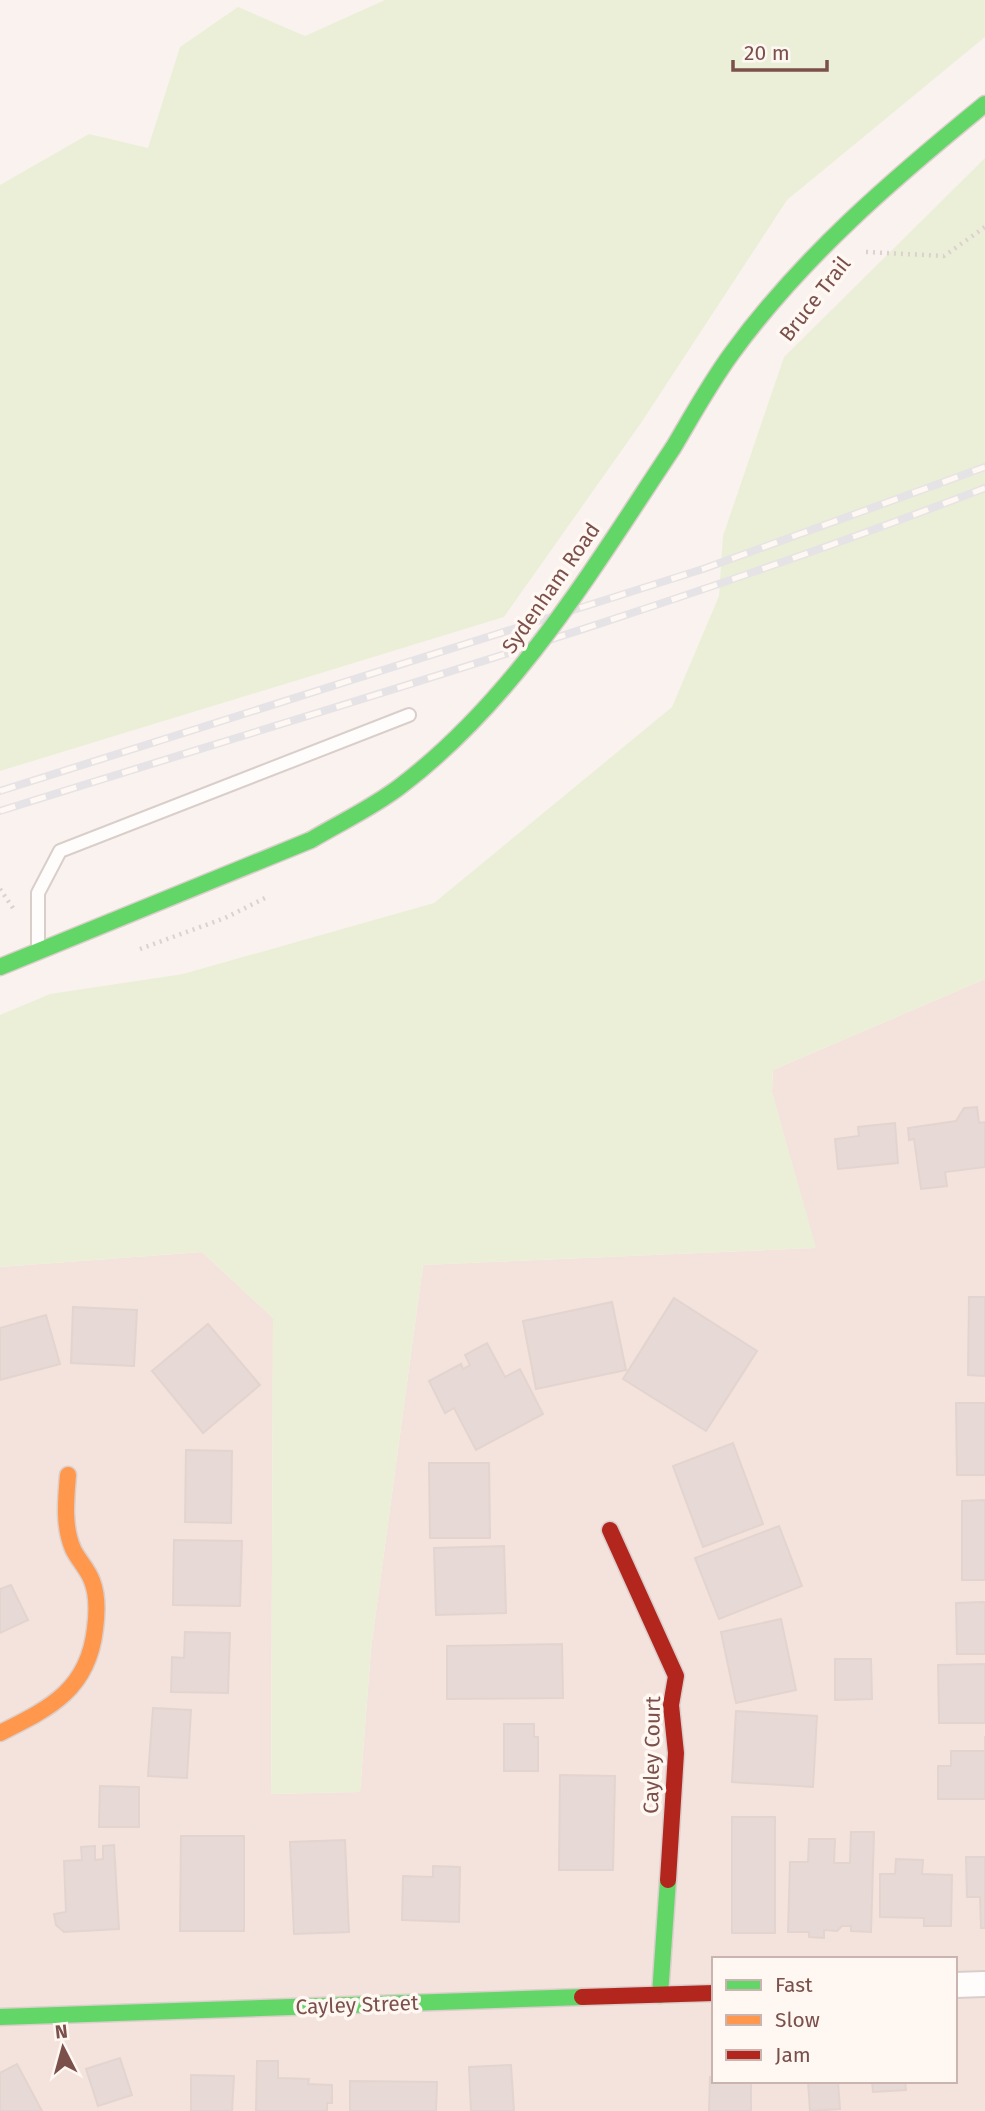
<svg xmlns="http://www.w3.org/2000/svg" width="985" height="2111" font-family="'Fira Sans',sans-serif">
  <rect width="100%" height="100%" fill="#faf2ee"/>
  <path fill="#f3e3dc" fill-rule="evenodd" d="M985 979V2111H0V1267L202 1252 273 1318 271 1794 360 1792 371 1649 423 1265 815 1248 772 1092 773 1070ZM714 1959H955V2081H714Z"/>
  <g fill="#ebefd8">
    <polygon points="385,0 985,0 985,37 787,200 641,423 504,617 0,771 0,185 89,134 148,148 180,47 238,7 305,36"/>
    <polygon points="985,158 985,979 773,1070 772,1092 816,1248 423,1265 371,1649 360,1792 271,1794 273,1318 202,1252 0,1267 0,1015 50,994 183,974 434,903 672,707 719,596 723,536 784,357"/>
  </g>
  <g fill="#e7d9d5" stroke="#e3d4d0" stroke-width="2">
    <polygon points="977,1107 979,1123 985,1122 985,1167 945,1172 947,1186 921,1189 914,1139 909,1140 908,1128 956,1121 964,1108"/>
    <polygon points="895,1123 898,1163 838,1169 835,1139 859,1136 858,1127"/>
    <polygon points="969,1297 985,1297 985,1376 968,1375"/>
    <polygon points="674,1298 757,1351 706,1431 623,1379"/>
    <polygon points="612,1302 626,1370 536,1389 523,1321"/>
    <polygon points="73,1307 137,1310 134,1366 71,1363"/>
    <polygon points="46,1315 60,1364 0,1380 0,1328"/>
    <polygon points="208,1324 260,1385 203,1433 152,1371"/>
    <polygon points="487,1343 505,1377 520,1369 543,1414 476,1450 454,1408 445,1413 429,1381 461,1364 463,1369 470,1365 465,1355"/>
    <polygon points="956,1403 985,1403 985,1475 957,1475"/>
    <polygon points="733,1443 763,1524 703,1547 673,1466"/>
    <polygon points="186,1450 232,1451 231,1523 185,1522"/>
    <polygon points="429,1463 489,1463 490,1538 430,1538"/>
    <polygon points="985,1500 985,1580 962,1580 962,1501"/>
    <polygon points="779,1526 802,1586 719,1619 695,1558"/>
    <polygon points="174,1540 242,1541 240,1606 173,1605"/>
    <polygon points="504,1546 506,1613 436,1615 434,1548"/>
    <polygon points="11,1585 28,1620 0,1633 0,1589"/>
    <polygon points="985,1602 985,1654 957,1654 956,1603"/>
    <polygon points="781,1619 796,1690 736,1703 721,1632"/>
    <polygon points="185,1632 230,1633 228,1693 171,1692 172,1657 184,1658"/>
    <polygon points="562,1644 563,1698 447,1699 447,1646"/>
    <polygon points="835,1659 871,1659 872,1699 835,1700"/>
    <polygon points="985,1664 985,1723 939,1723 938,1665"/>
    <polygon points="153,1708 191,1710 187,1778 148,1776"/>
    <polygon points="736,1711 817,1716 813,1787 732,1782"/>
    <polygon points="504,1724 534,1724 534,1737 538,1737 538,1771 504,1771"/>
    <polygon points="985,1736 985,1799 938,1799 938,1766 951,1766 951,1751 985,1751"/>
    <polygon points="560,1775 615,1776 613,1870 559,1870"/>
    <polygon points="100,1786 139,1787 139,1827 99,1827"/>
    <rect x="732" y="1817" width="43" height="116"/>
    <polygon points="851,1832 874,1832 871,1932 851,1931 851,1926 842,1926 837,1931 824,1930 824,1938 809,1937 809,1932 788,1932 790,1862 808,1862 809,1839 835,1839 834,1863 850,1863"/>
    <polygon points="181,1836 244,1836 244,1931 180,1931"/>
    <polygon points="345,1840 349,1932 294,1934 290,1842"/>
    <polygon points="114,1845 119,1929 64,1932 56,1925 54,1914 66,1912 64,1861 82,1860 81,1847 95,1846 95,1860 103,1859 103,1846"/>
    <polygon points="966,1857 985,1857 985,1928 981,1928 980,1897 967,1897"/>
    <polygon points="896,1859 923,1860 922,1874 952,1875 951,1926 924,1926 924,1918 880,1917 880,1874 895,1874"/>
    <polygon points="433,1866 460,1867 459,1922 402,1920 403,1876 433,1877"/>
    <polygon points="120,2058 132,2095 98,2106 86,2069"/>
    <polygon points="257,2061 278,2061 278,2078 309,2079 308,2084 332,2085 332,2103 327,2103 327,2111 256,2111"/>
    <polygon points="17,2064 42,2111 0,2111 0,2073"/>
    <polygon points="511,2065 514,2111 471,2111 469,2067"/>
    <polygon points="191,2075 234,2076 232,2111 191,2111"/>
    <polygon points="710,2077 714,2077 714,2081 751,2081 751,2111 709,2111"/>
    <polygon points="350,2081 437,2082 436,2111 350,2111"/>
    <polygon points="808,2081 847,2081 838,2082 840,2109 810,2111"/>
    <polygon points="872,2081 905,2081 906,2090 873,2092"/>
  </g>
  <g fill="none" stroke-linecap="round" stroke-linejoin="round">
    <g stroke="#d9ceca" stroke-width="16">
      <polyline id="lane" points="38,947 38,893 60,851 409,715"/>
    </g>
    <g stroke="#d9ceca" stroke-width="28">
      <polyline id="street" points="955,1985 985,1984"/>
    </g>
    <g stroke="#dbcecb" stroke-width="19">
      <g id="fast">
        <path d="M673 448C692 416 710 383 732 353 802 257 893 179 985 104"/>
        <polyline points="0,967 311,840"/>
        <polyline points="660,1995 668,1880"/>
        <polyline points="0,2017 582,1997"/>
      </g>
    </g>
    <g stroke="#dbcecb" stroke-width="19">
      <path id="slow" d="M0 1733C50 1708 88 1690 95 1629 97 1614 98 1596 92 1581 88 1569 78 1560 73 1549 63 1526 66 1499 68 1475"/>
    </g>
    <g stroke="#dbcecb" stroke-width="19">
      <g id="jam">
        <polyline points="610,1530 676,1676 671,1705 676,1753 668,1880"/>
        <polyline points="582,1997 714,1993"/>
      </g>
    </g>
    <g stroke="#ddd1cf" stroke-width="4.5" stroke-dasharray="2 5" stroke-linecap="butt">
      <polyline points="866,252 944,256 985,227"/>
      <polyline points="0,889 15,911"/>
      <polyline points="140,949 225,918 265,898"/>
    </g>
    <use href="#lane" stroke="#fefdfc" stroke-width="12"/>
    <use href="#street" stroke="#fefdfc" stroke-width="24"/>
    <use href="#fast" stroke="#63d668" stroke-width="16"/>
    <use href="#slow" stroke="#ff974d" stroke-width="16"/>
    <use href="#jam" stroke="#b3261e" stroke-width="16"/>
    <g stroke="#e6e3e6" stroke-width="8">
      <g id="rail">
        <polyline points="0,791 703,569 985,467"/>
        <path d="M0 811C329 708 662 612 985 488"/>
      </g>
    </g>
    <use href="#rail" stroke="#fff7f2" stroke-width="5" stroke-dasharray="16" stroke-linecap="butt"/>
    <g stroke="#dbcecb" stroke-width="19" stroke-linecap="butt">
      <path id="fast-bridge" d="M311 840C341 822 374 807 402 785 518 696 593 568 673 448"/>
    </g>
    <use href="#fast-bridge" stroke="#63d668" stroke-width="16"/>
  </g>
  <g text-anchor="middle" stroke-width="7" stroke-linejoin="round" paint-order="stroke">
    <g font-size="21" fill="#7b504b" stroke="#fff7f2">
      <text transform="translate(815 299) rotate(-52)" y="7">Bruce Trail</text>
      <text transform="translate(551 588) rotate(-55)" y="7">Sydenham Road</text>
      <text transform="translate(652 1755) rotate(-89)" y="7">Cayley Court</text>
      <text transform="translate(357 2005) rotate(-2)" y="7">Cayley Street</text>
    </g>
  </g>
  <rect x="712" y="1957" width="245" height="126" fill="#fff7f2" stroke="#cab4af" stroke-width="2"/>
  <rect x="726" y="1980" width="35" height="10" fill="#63d668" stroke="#cab4af" stroke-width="2"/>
  <text x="775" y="1992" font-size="21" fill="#7b504b">Fast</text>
  <rect x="726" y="2015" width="35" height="10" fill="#ff974d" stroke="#cab4af" stroke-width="2"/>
  <text x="775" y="2027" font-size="21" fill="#7b504b">Slow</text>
  <rect x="726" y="2050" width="35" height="10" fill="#b3261e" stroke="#cab4af" stroke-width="2"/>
  <text x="775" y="2062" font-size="21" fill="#7b504b">Jam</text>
  <g transform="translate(63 2048) rotate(354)" stroke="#fff7f2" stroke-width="5" paint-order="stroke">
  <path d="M0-5L12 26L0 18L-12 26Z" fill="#7b504b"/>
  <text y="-10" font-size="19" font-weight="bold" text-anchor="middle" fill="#7b504b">N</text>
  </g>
  <path d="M733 60v10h94v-10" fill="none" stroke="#7b504b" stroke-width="3.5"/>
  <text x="744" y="60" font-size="21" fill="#7b504b" stroke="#fff7f2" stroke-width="5" paint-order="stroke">20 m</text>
</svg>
